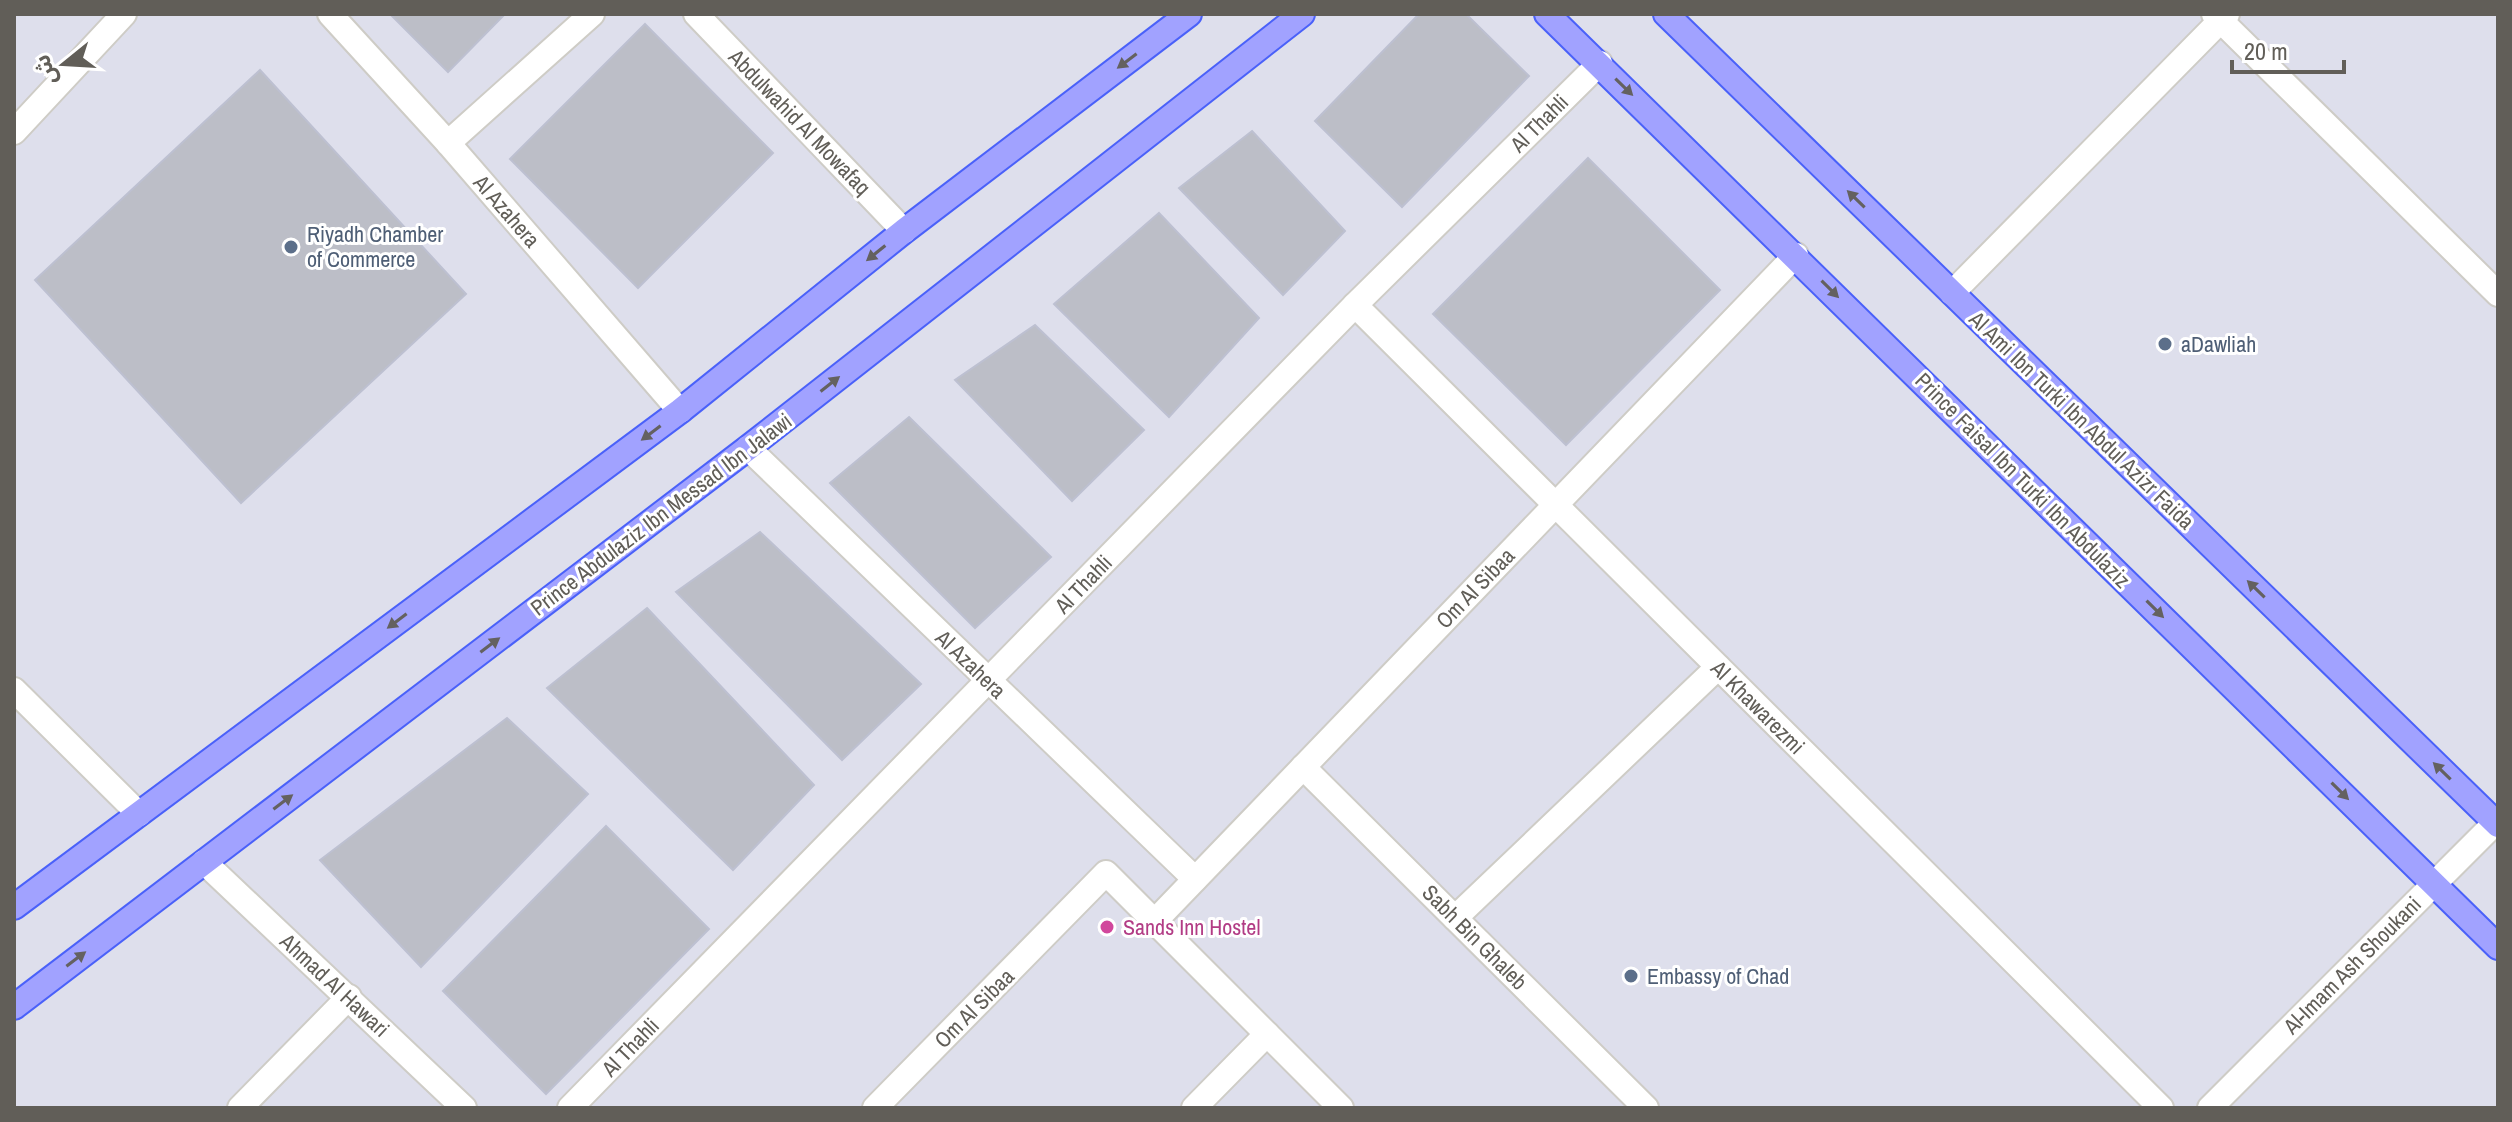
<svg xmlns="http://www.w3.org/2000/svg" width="2512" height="1122" font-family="'Archivo Narrow','Noto Sans Arabic',sans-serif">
  <rect width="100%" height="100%" fill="#dedfec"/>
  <g fill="#bcbec7" stroke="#bdc0d1" stroke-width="2">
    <polygon points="390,14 505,14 448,72"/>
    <polygon points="1419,14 1466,14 1529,76 1402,207 1315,121"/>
    <polygon points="645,24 773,153 638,288 510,159"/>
    <polygon points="260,70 466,294 241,503 35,280"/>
    <polygon points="1252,131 1345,231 1283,295 1179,188"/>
    <polygon points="1588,158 1720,290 1566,445 1433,314"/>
    <polygon points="1159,213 1259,318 1169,417 1054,304"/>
    <polygon points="1035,325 1144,430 1072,501 955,380"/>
    <polygon points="909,417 1051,557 975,628 830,483"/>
    <polygon points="760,532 921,684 842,760 676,592"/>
    <polygon points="647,608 814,785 733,870 547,688"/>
    <polygon points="507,718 588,794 421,967 320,860"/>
    <polygon points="606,826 709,929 546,1094 443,991"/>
  </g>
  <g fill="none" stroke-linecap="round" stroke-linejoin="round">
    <g stroke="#ceccc6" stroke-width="28">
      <g id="minor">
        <polyline points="330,14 448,143 680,411"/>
        <polyline points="696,14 904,231"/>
        <polyline points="2214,14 2498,294"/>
        <polyline points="14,132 124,14"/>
        <polyline points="448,143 592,14"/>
        <polyline points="1952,293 2227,14"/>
        <polyline points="1355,305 2161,1108"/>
        <polyline points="748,448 1195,879"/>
        <polyline points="14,690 139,814"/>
        <polyline points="1303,767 1646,1108"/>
        <polyline points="204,862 464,1108"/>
        <polyline points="1455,918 1718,667"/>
        <polyline points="1155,921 1796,255"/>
        <polyline points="240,1108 349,997"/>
        <polyline points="570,1108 1355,305 1600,63"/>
        <polyline points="875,1108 1106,873 1341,1108"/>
        <polyline points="1194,1108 1267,1034"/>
        <polyline points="2210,1108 2495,823"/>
      </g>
    </g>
    <g stroke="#4a61f9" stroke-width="28">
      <g id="major">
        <polyline points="1547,14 2498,947"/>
        <polyline points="1666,14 2498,825"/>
        <polyline points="14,907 680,411 904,231 1189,14"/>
        <polyline points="14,1007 748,448 1302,14"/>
      </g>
    </g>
    <use href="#minor" stroke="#fff" stroke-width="24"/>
    <use href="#major" stroke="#a1a2ff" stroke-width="24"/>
  </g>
  <defs><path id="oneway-solid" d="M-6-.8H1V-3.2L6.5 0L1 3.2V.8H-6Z" transform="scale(2)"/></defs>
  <g fill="#646160">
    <use href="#oneway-solid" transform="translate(1127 61) rotate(143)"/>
    <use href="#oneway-solid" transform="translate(1624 87) rotate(44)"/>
    <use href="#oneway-solid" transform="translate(1856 199) rotate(-136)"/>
    <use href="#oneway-solid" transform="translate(876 253) rotate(141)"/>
    <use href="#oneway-solid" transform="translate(1830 289) rotate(45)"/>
    <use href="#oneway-solid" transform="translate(830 384) rotate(-38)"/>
    <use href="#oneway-solid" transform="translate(651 433) rotate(143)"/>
    <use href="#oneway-solid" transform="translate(2256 589) rotate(-136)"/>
    <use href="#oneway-solid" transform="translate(2155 609) rotate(45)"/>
    <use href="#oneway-solid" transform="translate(397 621) rotate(143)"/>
    <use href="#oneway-solid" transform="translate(490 645) rotate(-37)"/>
    <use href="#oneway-solid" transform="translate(2442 771) rotate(-136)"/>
    <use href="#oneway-solid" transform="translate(2340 791) rotate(45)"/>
    <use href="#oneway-solid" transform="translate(283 802) rotate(-37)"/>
    <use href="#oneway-solid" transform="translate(76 959) rotate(-37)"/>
  </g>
  <g fill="#5c6f8a" stroke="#fff" stroke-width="3">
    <circle cx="291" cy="247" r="8"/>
    <circle cx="2165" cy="344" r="8"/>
    <circle cx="1631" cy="976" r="8"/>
  </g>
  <circle fill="#d1479c" stroke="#fff" stroke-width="3" cx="1107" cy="927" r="8"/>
  <g text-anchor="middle" stroke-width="6" stroke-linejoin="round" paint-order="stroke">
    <g font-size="22" fill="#615e58" stroke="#fff">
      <text transform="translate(800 122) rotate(46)" y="8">Abdulwahid Al Mowafaq</text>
      <text transform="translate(1539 123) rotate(-45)" y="8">Al Thahli</text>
      <text transform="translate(507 211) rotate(49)" y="8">Al Azahera</text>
      <text transform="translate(2082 420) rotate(44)" y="8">Al Ami Ibn Turki Ibn Abdul Azizr Faida</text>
      <text transform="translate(2023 480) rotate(45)" y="8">Prince Faisal Ibn Turki Ibn Abdulaziz</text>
      <text transform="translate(661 514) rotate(-37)" y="8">Prince Abdulaziz Ibn Messad Ibn Jalawi</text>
      <text transform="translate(1083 584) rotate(-46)" y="8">Al Thahli</text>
      <text transform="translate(1475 588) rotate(-46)" y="8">Om Al Sibaa</text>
      <text transform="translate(971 664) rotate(44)" y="8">Al Azahera</text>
      <text transform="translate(1758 707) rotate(45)" y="8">Al Khawarezmi</text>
      <text transform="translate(1475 937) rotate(45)" y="8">Sabh Bin Ghaleb</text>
      <text transform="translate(2352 965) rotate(-45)" y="8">Al-Imam Ash Shoukani</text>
      <text transform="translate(335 985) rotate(43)" y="8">Ahmad Al Hawari</text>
      <text transform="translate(974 1008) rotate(-45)" y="8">Om Al Sibaa</text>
      <text transform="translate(630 1047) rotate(-46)" y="8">Al Thahli</text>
    </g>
    <g font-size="22" fill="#4e5e75" stroke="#fff" text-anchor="start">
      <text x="307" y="242">Riyadh Chamber<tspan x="307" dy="25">of Commerce</tspan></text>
      <text x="2181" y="352">aDawliah</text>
      <text x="1647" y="984">Embassy of Chad</text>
    </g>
    <g font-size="22" fill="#b23c85" stroke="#fff" text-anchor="start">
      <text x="1123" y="935">Sands Inn Hostel</text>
    </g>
  </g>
  <rect width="2512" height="1122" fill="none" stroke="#615e58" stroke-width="32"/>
  <g transform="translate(64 64) rotate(252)" stroke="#ffffff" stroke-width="6" paint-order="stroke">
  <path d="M0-6L14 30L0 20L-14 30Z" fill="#615e58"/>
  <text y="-12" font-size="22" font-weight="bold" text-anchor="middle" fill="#615e58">ش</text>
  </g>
  <path d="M2232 60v12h112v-12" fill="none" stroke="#615e58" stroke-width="4"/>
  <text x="2244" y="60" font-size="24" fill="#615e58" stroke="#ffffff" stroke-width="6" paint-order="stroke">20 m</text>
</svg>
